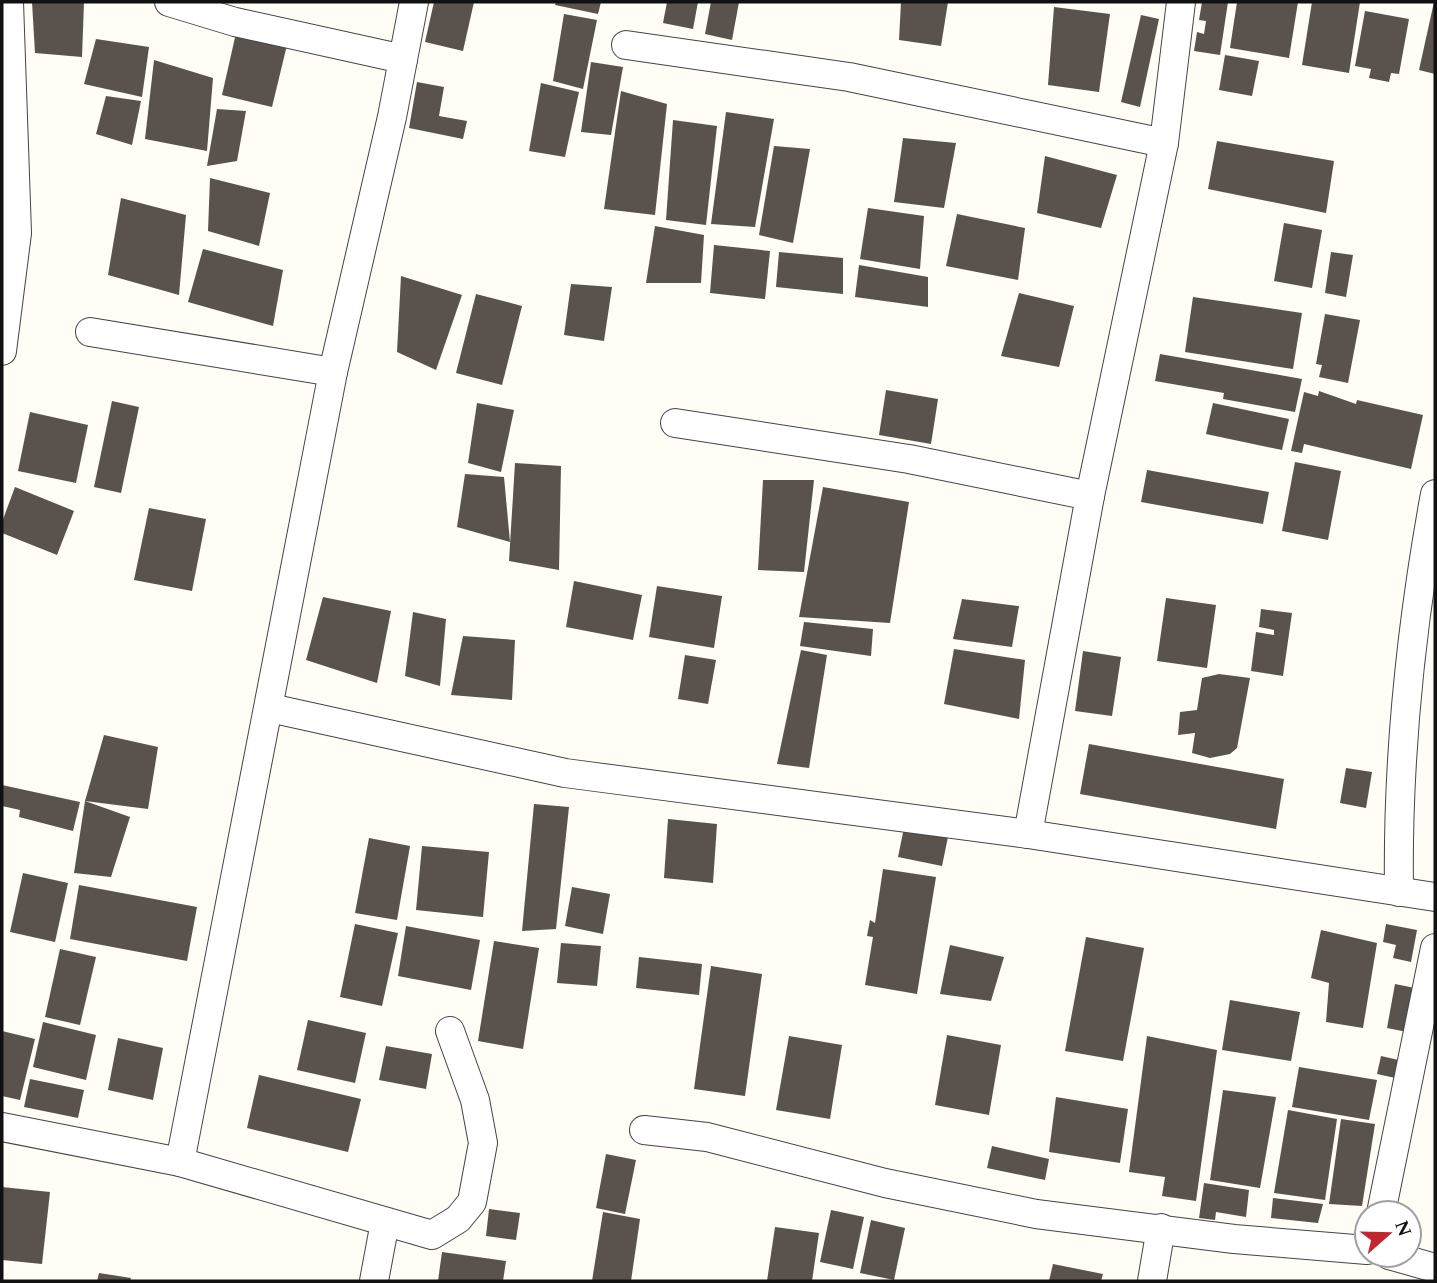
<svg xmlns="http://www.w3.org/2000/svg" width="1437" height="1283" font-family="Spectral,serif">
  <rect width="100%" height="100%" fill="#fffdf5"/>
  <g fill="#5a524d">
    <polygon points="32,2 84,2 82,57 35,53"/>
    <polygon points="434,2 474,2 463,51 425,42"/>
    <polygon points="556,2 601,2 598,14 555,5"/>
    <polygon points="667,2 698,2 693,29 663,23"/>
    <polygon points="711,2 739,2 732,40 705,34"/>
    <polygon points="901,2 948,2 941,46 899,40"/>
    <polygon points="1202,2 1228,2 1220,55 1194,51 1197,32 1204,34 1206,21 1199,20"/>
    <polygon points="1237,2 1298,2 1289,58 1230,48"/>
    <polygon points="1312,2 1360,2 1349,73 1302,65"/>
    <polygon points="1434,2 1435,2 1435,74 1419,70"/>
    <polygon points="1054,7 1110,14 1099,92 1048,85"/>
    <polygon points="1365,11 1409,19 1399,74 1391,73 1389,82 1369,78 1371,69 1355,66"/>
    <polygon points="564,14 597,20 583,89 553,81"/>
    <polygon points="1141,15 1159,19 1140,107 1121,102"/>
    <polygon points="236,33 287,45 272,107 222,95"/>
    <polygon points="96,39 149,47 142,97 84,84"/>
    <polygon points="1225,55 1259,61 1252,96 1219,90"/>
    <polygon points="154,60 213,78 207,151 145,139"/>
    <polygon points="591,62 623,67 611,135 581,132"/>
    <polygon points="417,82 444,87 439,116 467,121 463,139 409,128"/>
    <polygon points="541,83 579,92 565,157 529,151"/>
    <polygon points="621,91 667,104 655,215 604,209"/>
    <polygon points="106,96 141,101 132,145 96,134"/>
    <polygon points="217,109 246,111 237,161 207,166"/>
    <polygon points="726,112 774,119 755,227 711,224"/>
    <polygon points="673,120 717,126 706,225 666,220"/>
    <polygon points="903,138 956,143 944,208 894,202"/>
    <polygon points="1217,141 1334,161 1326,213 1208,189"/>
    <polygon points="774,146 810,149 793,243 759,235"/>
    <polygon points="1045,156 1117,175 1101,228 1037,213"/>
    <polygon points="210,178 270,193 259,246 208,231"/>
    <polygon points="121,198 186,215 179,295 108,275"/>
    <polygon points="868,208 924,216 920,269 860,259"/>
    <polygon points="957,214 1025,228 1018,280 946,266"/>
    <polygon points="1284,223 1322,230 1312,288 1274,281"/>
    <polygon points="655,226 704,235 701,283 646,283"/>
    <polygon points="714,245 770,251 765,299 710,293"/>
    <polygon points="203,249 283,270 273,326 188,302"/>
    <polygon points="779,252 843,258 843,294 776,287"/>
    <polygon points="1331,252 1353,255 1346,297 1325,293"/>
    <polygon points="859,265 928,277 928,307 855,297"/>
    <polygon points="401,276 462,295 436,370 397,352"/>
    <polygon points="571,284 612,287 604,341 564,335"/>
    <polygon points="1019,293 1074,306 1059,367 1001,356"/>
    <polygon points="476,294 522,306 502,385 456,373"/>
    <polygon points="1193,297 1302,313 1293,369 1185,352"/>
    <polygon points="1325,314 1360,320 1348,383 1319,377 1322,365 1316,364"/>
    <polygon points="1160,354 1302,379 1295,412 1223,399 1224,393 1155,381"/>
    <polygon points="886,390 938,399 931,444 879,435"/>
    <polygon points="1319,391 1356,404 1357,400 1423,415 1411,469 1304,444 1302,453 1291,451 1304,392 1318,396"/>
    <polygon points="112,401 139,407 121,493 94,487"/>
    <polygon points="477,403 514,410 501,472 468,463"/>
    <polygon points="1213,403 1289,419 1282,450 1206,434"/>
    <polygon points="30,412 88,425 76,483 18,471"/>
    <polygon points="1295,462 1341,471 1328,540 1282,531"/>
    <polygon points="515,463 561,466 559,570 509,561"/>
    <polygon points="1147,470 1269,492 1263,524 1141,502"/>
    <polygon points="465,474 504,477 510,542 457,527"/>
    <polygon points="763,480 814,480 804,572 758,570"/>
    <polygon points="15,487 74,511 57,555 2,533 2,522"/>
    <polygon points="823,487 909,502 890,623 799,617"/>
    <polygon points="149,508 206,519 192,591 134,580"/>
    <polygon points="574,581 642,595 633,640 566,627"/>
    <polygon points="657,586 722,596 714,648 649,637"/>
    <polygon points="323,597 391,611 377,683 306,660"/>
    <polygon points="1166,598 1216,605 1207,668 1157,661"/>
    <polygon points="962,599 1019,606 1012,647 953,639"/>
    <polygon points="1261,609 1292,613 1283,676 1251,671 1256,632 1274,635 1274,630 1259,627"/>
    <polygon points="413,612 446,619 440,686 405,676"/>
    <polygon points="804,622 873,629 871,656 800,646"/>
    <polygon points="463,636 515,640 512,700 451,695"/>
    <polygon points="954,649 1025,660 1019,719 944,704"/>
    <polygon points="801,650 827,655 809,768 777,764"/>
    <polygon points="1083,651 1121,657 1112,716 1075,711"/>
    <polygon points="685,655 716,660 708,704 678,699"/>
    <polygon points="1219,674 1250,678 1237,748 1230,754 1210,758 1192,753 1195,733 1178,735 1180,712 1197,710 1202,678"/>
    <polygon points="104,735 158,747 148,809 85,801 130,817 111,877 74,873 85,801"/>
    <polygon points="1089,744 1284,779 1276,829 1080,794"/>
    <polygon points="1346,768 1372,772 1366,808 1340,803"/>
    <polygon points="2,785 80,802 73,831 19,817 20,810 2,806"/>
    <polygon points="534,804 569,807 556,929 522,931"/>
    <polygon points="668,819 717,824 713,883 664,878"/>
    <polygon points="905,823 949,832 942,866 898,857"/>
    <polygon points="369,838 410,846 397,920 355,913"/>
    <polygon points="422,846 489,852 483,917 416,910"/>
    <polygon points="883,869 936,877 917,994 865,985 873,937 867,936 870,920 875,923"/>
    <polygon points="23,873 68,883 55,942 10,932"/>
    <polygon points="79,885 197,907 187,961 70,939"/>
    <polygon points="572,887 610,894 603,934 565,926"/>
    <polygon points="355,924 398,933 382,1006 340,997"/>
    <polygon points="1386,924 1417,930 1411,962 1393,958 1396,945 1383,942"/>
    <polygon points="406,926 480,940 471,990 398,976"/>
    <polygon points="1321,930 1377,943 1363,1028 1326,1022 1329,983 1311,978"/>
    <polygon points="1086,937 1144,948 1123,1061 1065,1051"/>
    <polygon points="494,941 539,948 523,1049 478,1041"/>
    <polygon points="561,943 601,946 597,986 557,983"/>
    <polygon points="950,945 1004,957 991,1001 940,994"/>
    <polygon points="60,949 96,957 80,1025 45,1017"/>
    <polygon points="639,957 702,964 699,995 636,988"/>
    <polygon points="711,966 762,974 745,1096 694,1089"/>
    <polygon points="1395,984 1415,988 1407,1032 1387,1028"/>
    <polygon points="1230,1000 1300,1012 1291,1061 1222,1050"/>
    <polygon points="308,1020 366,1033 355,1083 297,1070"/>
    <polygon points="43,1022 96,1035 86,1080 33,1067"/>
    <polygon points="2,1031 35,1039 20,1100 2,1096"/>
    <polygon points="947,1035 1001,1045 989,1115 935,1105"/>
    <polygon points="789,1036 842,1045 830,1119 776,1110"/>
    <polygon points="1147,1036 1217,1050 1196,1201 1162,1196 1165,1177 1129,1172"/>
    <polygon points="118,1038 163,1048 153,1100 108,1090"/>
    <polygon points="386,1046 432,1054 426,1089 379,1080"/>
    <polygon points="1381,1056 1403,1061 1400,1079 1377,1074"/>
    <polygon points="1299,1067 1377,1080 1369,1120 1292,1107"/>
    <polygon points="259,1075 361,1099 348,1152 247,1128"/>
    <polygon points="30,1079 84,1090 78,1118 24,1107"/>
    <polygon points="1223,1090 1276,1097 1260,1188 1210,1180"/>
    <polygon points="1056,1097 1128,1109 1120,1163 1049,1152"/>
    <polygon points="1288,1110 1337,1119 1325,1200 1274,1193"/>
    <polygon points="1341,1119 1375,1124 1362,1206 1329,1204"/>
    <polygon points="992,1146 1049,1159 1045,1180 987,1168"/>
    <polygon points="606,1154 636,1160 625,1214 596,1208"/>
    <polygon points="1204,1183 1249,1190 1246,1217 1216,1212 1215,1220 1199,1218"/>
    <polygon points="2,1187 50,1192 42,1264 2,1260"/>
    <polygon points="1273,1198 1323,1204 1318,1223 1271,1218"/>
    <polygon points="489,1209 520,1213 516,1240 486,1236"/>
    <polygon points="831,1210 864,1217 853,1269 820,1262"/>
    <polygon points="603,1212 640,1219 631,1281 592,1281"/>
    <polygon points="871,1220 905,1228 894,1280 860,1273"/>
    <polygon points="775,1227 819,1233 812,1281 767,1281"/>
    <polygon points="442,1252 506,1261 503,1281 438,1281"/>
    <polygon points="1053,1264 1103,1274 1101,1281 1049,1281"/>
    <polygon points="99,1273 131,1278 130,1281 97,1281"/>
  </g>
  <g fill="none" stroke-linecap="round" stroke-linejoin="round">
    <g stroke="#444" stroke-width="30">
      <g id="minor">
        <polyline points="169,2 235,22 403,59"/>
        <polyline points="626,45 849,77 1164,143"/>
        <polyline points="90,332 333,372"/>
        <polyline points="2,351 17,233 9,2"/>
        <polyline points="675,423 909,459 1090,496"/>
        <polyline points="270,708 565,773 1028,834 1435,897"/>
        <polyline points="1028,834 1090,496 1164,143 1181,2"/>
        <path d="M1399 892C1397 759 1411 625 1435 494"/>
        <polyline points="2,1127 180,1162 432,1235 458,1219 472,1202 483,1143 475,1100 450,1031"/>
        <polyline points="644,1130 707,1137 885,1183 1036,1214 1234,1239 1367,1250"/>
        <polyline points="180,1162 333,372 392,117 414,2"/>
        <polyline points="1381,1213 1435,948"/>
        <polyline points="1389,1255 1435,1268"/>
        <polyline points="374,1281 385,1222"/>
        <polyline points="1152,1281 1161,1228"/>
      </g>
    </g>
    <use href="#minor" stroke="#fff" stroke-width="28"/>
  </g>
  <rect width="1437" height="1283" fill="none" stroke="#111111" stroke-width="7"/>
  <g transform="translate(1388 1234) rotate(70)"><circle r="33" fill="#ffffff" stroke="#a0a0a0" stroke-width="2"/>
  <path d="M0-5L12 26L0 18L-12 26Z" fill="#c4262e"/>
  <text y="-10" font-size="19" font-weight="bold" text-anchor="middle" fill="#111111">N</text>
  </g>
</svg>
